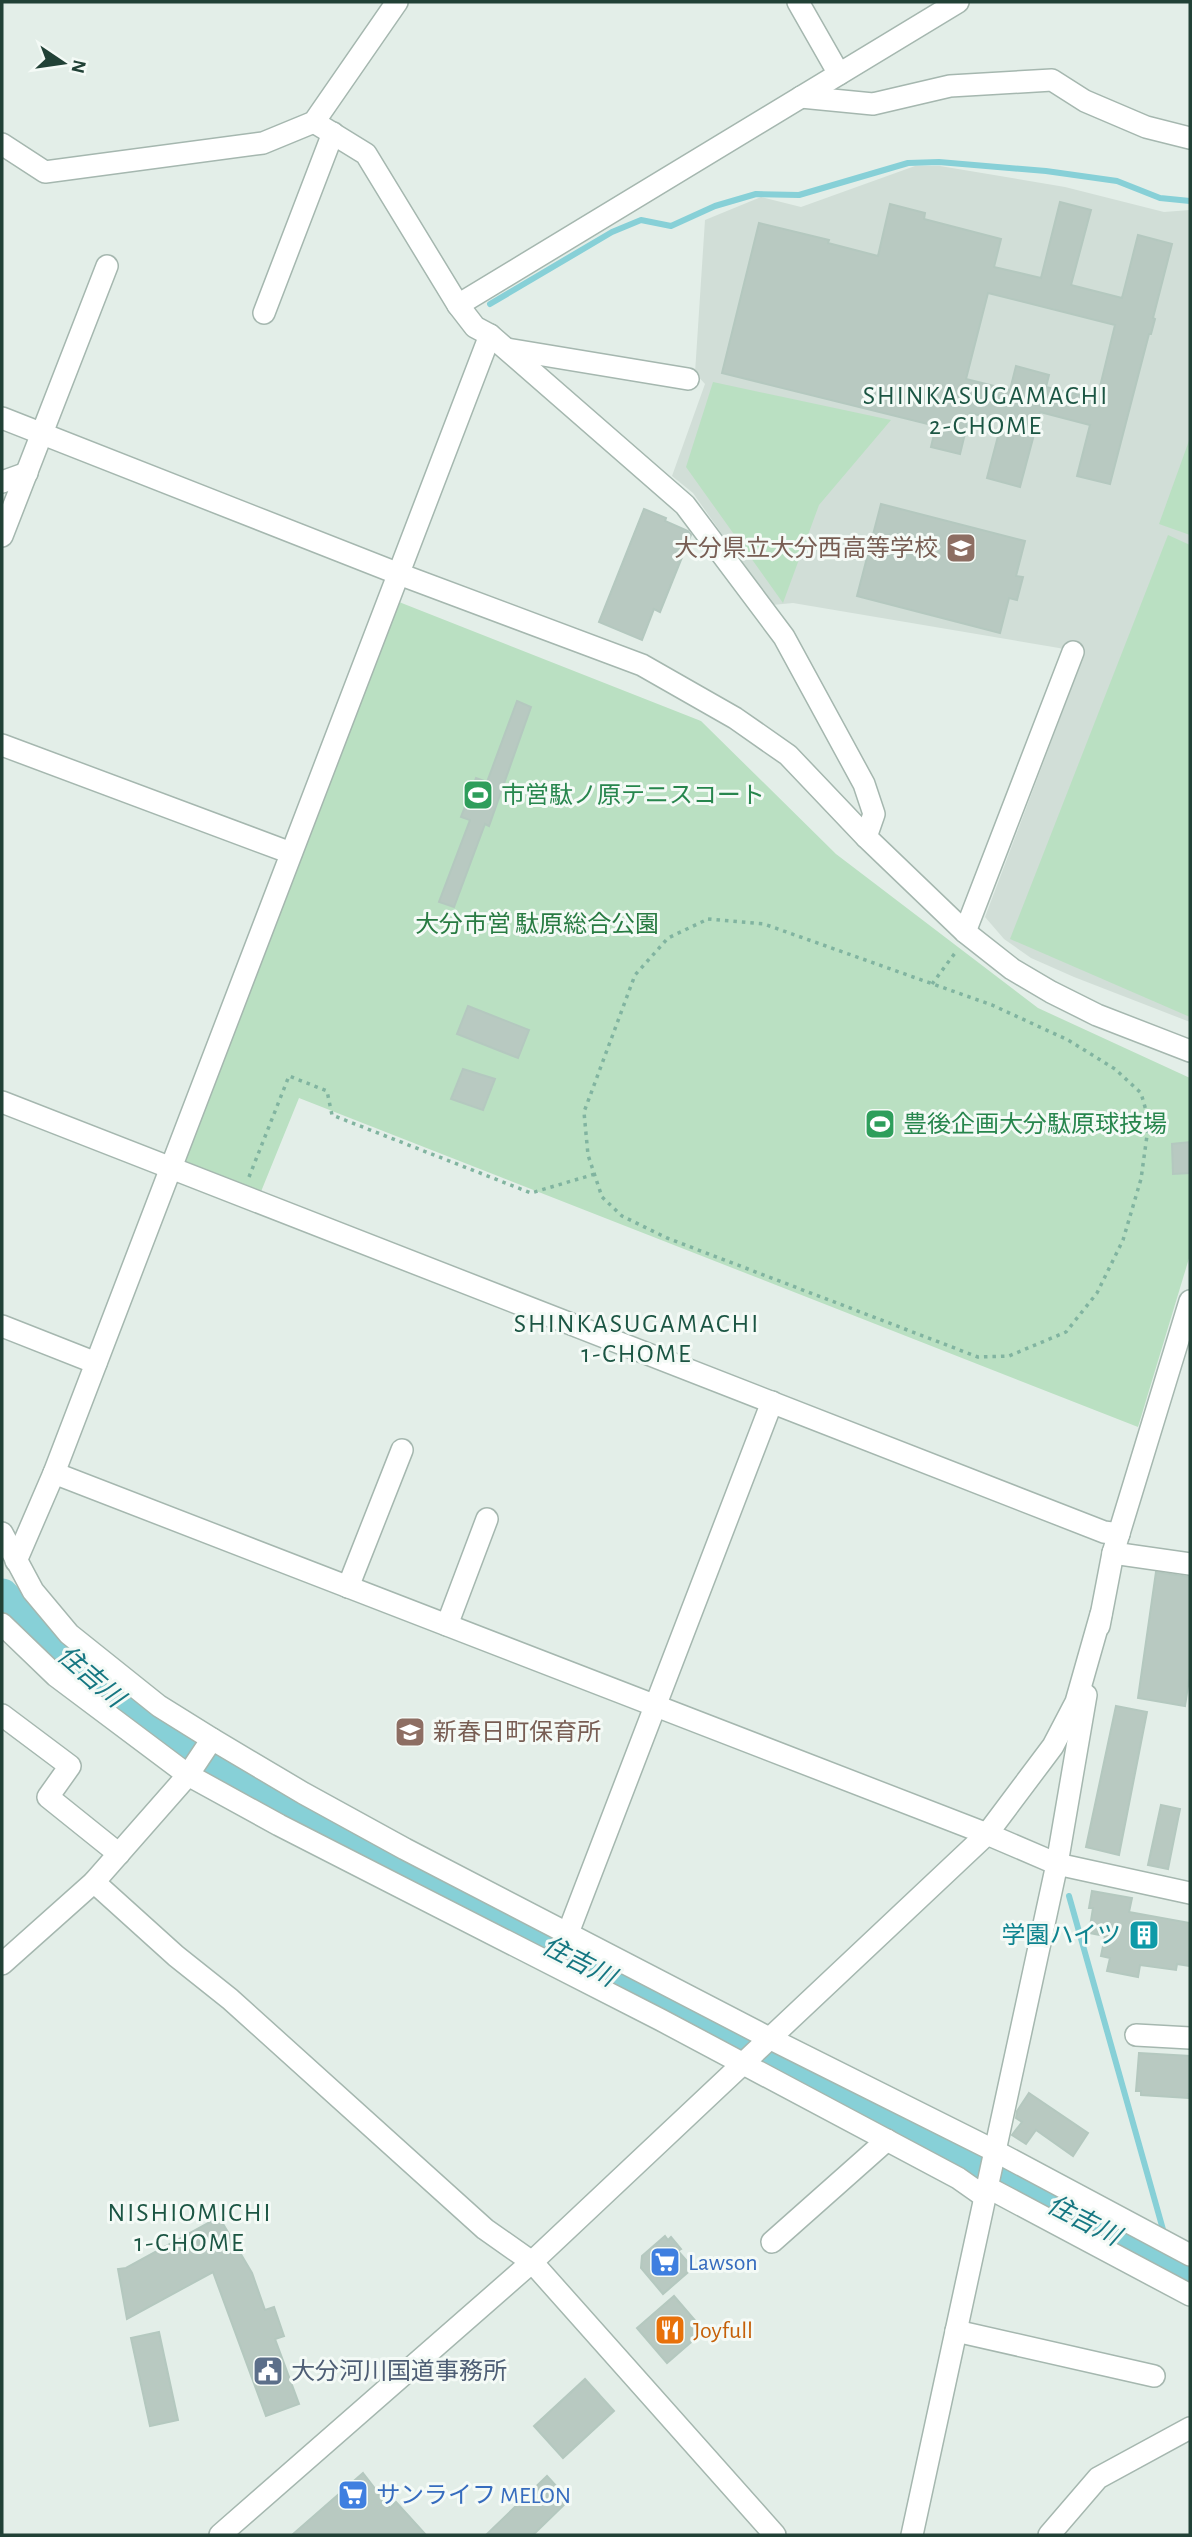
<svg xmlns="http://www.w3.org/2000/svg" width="1192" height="2537" font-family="'Alegreya Sans','Noto Sans JP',sans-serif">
  <rect width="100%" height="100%" fill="#e3eee8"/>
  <polygon fill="#d1ded7" points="915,166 940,166 1065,187 1164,212 1190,210 1190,1022 1074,977 1031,958 1004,939 985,917 1084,655 1059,648 793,603 772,605 693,493 672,476 705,384 695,373 705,220 761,197 801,207"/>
  <g fill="#bae0c2">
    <polygon points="713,382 891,420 819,505 783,603 686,467"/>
    <polygon points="1190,438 1190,535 1159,524"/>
    <polygon points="1168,535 1190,545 1190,1017 1010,939"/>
    <polygon points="394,600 701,721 836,854 1038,1008 1190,1078 1190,1255 1138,1427 299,1098 258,1199 174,1165"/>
  </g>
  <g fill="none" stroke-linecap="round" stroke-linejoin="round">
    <g stroke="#87d0d7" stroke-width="6">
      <polyline points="490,304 612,232 641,220 671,226 715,206 756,194 799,195 908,163 939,162 1046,171 1117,181 1160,198 1190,201"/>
      <polyline points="1069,1896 1164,2233"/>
      <polyline points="1172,2259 1174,2268"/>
    </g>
    <path stroke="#87d0d7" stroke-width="35" d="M2 1596C37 1634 76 1670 117 1701 178 1747 247 1785 313 1824L1190 2275"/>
  </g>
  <g fill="#b8c9c1" stroke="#b4c8bf" stroke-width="2" fill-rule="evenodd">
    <path d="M1060 202 1091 210 1071 285 1122 298 1138 235 1172 244 1153 318 1155 319 1151 334H1149L1110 484 1077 476 1090 425 1040 412 1020 487 987 478 1002 421 970 413 960 454 931 447 936 426 722 373 759 223 829 240 828 243 878 256 890 204 925 213 924 219 1001 239 994 267 1041 278ZM988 293 1115 325 1097 399 1046 387 1049 375 1016 366 1010 390 966 379Z"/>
    <polygon points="881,504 1025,541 1016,576 1023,577 1017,600 1009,598 1000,633 857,596"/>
    <polygon points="644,509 666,518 665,521 688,531 691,535 660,612 654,609 642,640 599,622"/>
    <polygon points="517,701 531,707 489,826 485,824 454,907 439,902 470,820 461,817 476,778 487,782"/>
    <polygon points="468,1006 529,1030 518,1058 457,1034"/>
    <polygon points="463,1069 495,1079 483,1110 451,1099"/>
    <polygon points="1190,1142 1190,1173 1173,1174 1172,1144"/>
    <polygon points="1156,1572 1190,1577 1190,1673 1185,1706 1138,1698"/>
    <polygon points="1116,1706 1147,1712 1119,1855 1086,1847"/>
    <polygon points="1161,1805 1180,1809 1168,1869 1148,1865"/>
    <polygon points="1092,1891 1132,1898 1129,1912 1190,1923 1190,1966 1177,1964 1176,1970 1140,1965 1138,1977 1107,1971 1110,1958 1101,1956 1105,1936 1089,1933 1093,1908 1089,1908"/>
    <polygon points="1139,2053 1190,2056 1190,2094 1188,2094 1188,2098 1141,2095 1141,2091 1136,2091"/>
    <polygon points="1029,2093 1088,2133 1073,2156 1036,2130 1026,2144 1012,2135 1022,2122 1016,2118 1017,2111"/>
    <polygon points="219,2217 252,2273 265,2310 274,2307 284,2336 275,2339 299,2404 266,2416 213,2272 127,2319 118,2269 126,2268"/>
    <polygon points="665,2236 668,2240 671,2237 681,2249 678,2251 693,2268 663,2294 641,2268 642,2256"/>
    <polygon points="674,2296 704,2331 667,2363 637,2328"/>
    <polygon points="159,2332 178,2420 150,2426 131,2338"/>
    <polygon points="585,2379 614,2411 563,2458 534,2426"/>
    <polygon points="363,2473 390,2508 396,2502 426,2535 292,2535"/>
    <polygon points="547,2476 569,2500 533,2535 486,2535"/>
  </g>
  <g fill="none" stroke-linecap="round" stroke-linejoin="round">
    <g stroke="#a5b7af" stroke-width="24">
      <g id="minor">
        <polyline points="798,2 839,74"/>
        <polyline points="801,97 873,104 950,86 1052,80 1085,101 1146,127 1190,138"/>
        <polyline points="314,122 366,154 458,305 475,327 490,335 685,505 784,637 864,784 874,814 866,837"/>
        <polyline points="2,144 45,172 263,143 314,122 397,2"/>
        <polyline points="458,305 958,2"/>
        <polyline points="264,313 333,133"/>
        <polyline points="507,349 688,379"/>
        <polyline points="2,418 399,574 642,665 735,718 788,755 866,837 965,932 1012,969 1051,992 1097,1015 1190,1051"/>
        <polyline points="2,482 27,473"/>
        <polyline points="2,536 107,266"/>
        <polyline points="2,745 291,853"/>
        <polyline points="965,932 1073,652"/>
        <polyline points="2,1102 1104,1532 1119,1534"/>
        <polyline points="2,1326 96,1363"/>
        <polyline points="54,1473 987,1834 1057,1864 1190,1893"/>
        <polyline points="2,1533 33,1591 69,1634 159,1706 212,1739 303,1793 405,1849 771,2039 995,2151 1190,2255"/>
        <polyline points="1113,1553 1190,1564"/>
        <polyline points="16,1561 54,1473 490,335"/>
        <polyline points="348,1587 402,1450"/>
        <polyline points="2,1624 56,1676 188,1775 279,1825 661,2020 958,2178 985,2197"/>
        <polyline points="447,1625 487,1519"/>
        <polyline points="1099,1626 1113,1553 1190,1301"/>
        <polyline points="2,1715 70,1766 48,1797 119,1854"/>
        <polyline points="94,1882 176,1956 230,1999 485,2229 532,2262 775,2535"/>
        <polyline points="568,1933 772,1402"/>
        <polyline points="2,1964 94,1882 188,1775 212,1739"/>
        <polyline points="1136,2035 1190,2038"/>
        <polyline points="987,2187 1190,2295"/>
        <polyline points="772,2242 887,2140"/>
        <polyline points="956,2331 1154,2376"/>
        <polyline points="220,2535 532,2262 987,1834 1053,1746 1076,1702 1101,1614"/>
        <polyline points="912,2535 1057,1864 1086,1695"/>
        <polyline points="1049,2535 1098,2478 1190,2428"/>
      </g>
    </g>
    <g stroke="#81b4a0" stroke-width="3.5" stroke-dasharray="3.5 5" stroke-linecap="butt">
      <polygon points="708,919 764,924 992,1005 1068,1040 1115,1069 1141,1093 1149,1121 1141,1179 1123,1240 1097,1293 1066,1332 1009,1356 978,1357 667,1238 622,1216 602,1197 588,1155 584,1112 635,975 668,938"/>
      <polyline points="932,984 955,953"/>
      <polyline points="249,1177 289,1076 327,1091 332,1115 531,1193 595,1174"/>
    </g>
    <use href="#minor" stroke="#fff" stroke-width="21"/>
  </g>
  <defs>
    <g id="school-square" transform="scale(1.575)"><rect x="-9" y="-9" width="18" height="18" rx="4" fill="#8d6e63" stroke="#f4faf6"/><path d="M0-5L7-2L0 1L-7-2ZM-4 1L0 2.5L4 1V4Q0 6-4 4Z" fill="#fff"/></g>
    <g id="stadium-square" transform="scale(1.575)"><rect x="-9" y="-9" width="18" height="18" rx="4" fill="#2e9e5b" stroke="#f4faf6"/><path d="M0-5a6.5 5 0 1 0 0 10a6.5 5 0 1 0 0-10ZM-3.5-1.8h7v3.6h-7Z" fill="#fff"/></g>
    <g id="building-square" transform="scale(1.575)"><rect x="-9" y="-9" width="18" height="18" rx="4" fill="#0f9aa8" stroke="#f4faf6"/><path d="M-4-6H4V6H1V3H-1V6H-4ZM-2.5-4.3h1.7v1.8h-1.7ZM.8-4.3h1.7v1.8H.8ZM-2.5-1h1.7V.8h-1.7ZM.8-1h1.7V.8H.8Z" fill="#fff"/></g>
    <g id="supermarket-square" transform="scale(1.575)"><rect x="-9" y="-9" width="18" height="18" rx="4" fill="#3f7fe0" stroke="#f4faf6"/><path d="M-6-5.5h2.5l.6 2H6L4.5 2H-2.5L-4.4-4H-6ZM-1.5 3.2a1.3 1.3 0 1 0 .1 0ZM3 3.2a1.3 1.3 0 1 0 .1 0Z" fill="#fff"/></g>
    <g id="restaurant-square" transform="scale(1.575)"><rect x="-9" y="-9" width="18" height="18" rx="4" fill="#e8710a" stroke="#f4faf6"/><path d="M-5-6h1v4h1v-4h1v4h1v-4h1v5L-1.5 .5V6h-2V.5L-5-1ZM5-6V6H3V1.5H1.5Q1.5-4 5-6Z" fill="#fff"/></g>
    <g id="civic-square" transform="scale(1.575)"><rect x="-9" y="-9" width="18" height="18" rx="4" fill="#5c6f8a" stroke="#f4faf6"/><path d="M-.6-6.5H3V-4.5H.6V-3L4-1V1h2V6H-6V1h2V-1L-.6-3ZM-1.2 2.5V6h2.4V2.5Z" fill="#fff"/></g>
  </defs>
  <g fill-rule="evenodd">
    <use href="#school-square" x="961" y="548"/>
    <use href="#stadium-square" x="478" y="795"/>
    <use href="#stadium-square" x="880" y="1124"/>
    <use href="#school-square" x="410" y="1732"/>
    <use href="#building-square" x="1144" y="1935"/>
    <use href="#supermarket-square" x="665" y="2262"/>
    <use href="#restaurant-square" x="670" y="2330"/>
    <use href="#civic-square" x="268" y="2371"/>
    <use href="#supermarket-square" x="353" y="2495"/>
  </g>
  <g text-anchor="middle" stroke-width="6" stroke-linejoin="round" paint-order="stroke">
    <g font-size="24" fill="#785e54" stroke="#f4faf6" text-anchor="end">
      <text x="938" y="556">大分県立大分西高等学校</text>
      <text x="433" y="1740" text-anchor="start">新春日町保育所</text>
    </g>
    <g font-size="24" fill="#27864d" stroke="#f4faf6" text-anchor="start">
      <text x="501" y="803">市営駄ノ原テニスコート</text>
      <text x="903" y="1132">豊後企画大分駄原球技場</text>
    </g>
    <g font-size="24" fill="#287b42" stroke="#f4faf6">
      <text x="537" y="932">大分市営 駄原総合公園</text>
    </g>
    <g font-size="24" fill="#0d838f" stroke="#f4faf6" text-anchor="end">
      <text x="1121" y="1943">学園ハイツ</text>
    </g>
    <g font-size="24" fill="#366cbe" stroke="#f4faf6" text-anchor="start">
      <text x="688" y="2270">Lawson</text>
      <text x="376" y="2503">サンライフ MELON</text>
    </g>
    <g font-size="24" fill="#c56008" stroke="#f4faf6" text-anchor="start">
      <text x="693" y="2338">Joyfull</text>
    </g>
    <g font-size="24" fill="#4e5e75" stroke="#f4faf6" text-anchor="start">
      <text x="291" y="2379">大分河川国道事務所</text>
    </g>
    <g font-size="26" letter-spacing="2" fill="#1b5543" stroke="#f4faf6">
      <text x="986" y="404">SHINKASUGAMACHI<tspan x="986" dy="30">2-CHOME</tspan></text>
      <text x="637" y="1332">SHINKASUGAMACHI<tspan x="637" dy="30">1-CHOME</tspan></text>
      <text x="190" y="2221">NISHIOMICHI<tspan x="190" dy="30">1-CHOME</tspan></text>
    </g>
    <g font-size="26" font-style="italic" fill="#167782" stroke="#f4faf6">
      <text transform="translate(91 1676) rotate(41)" y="9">住吉川</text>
      <text transform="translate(579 1961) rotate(27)" y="9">住吉川</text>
      <text transform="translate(1084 2220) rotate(27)" y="9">住吉川</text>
    </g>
  </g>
  <rect width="1192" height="2537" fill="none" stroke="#214136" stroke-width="7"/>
  <g transform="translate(63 63) rotate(103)" stroke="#f4faf6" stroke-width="5" paint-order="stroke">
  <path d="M0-5L12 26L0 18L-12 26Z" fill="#214136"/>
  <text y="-10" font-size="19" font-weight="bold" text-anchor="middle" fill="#214136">N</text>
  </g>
</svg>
